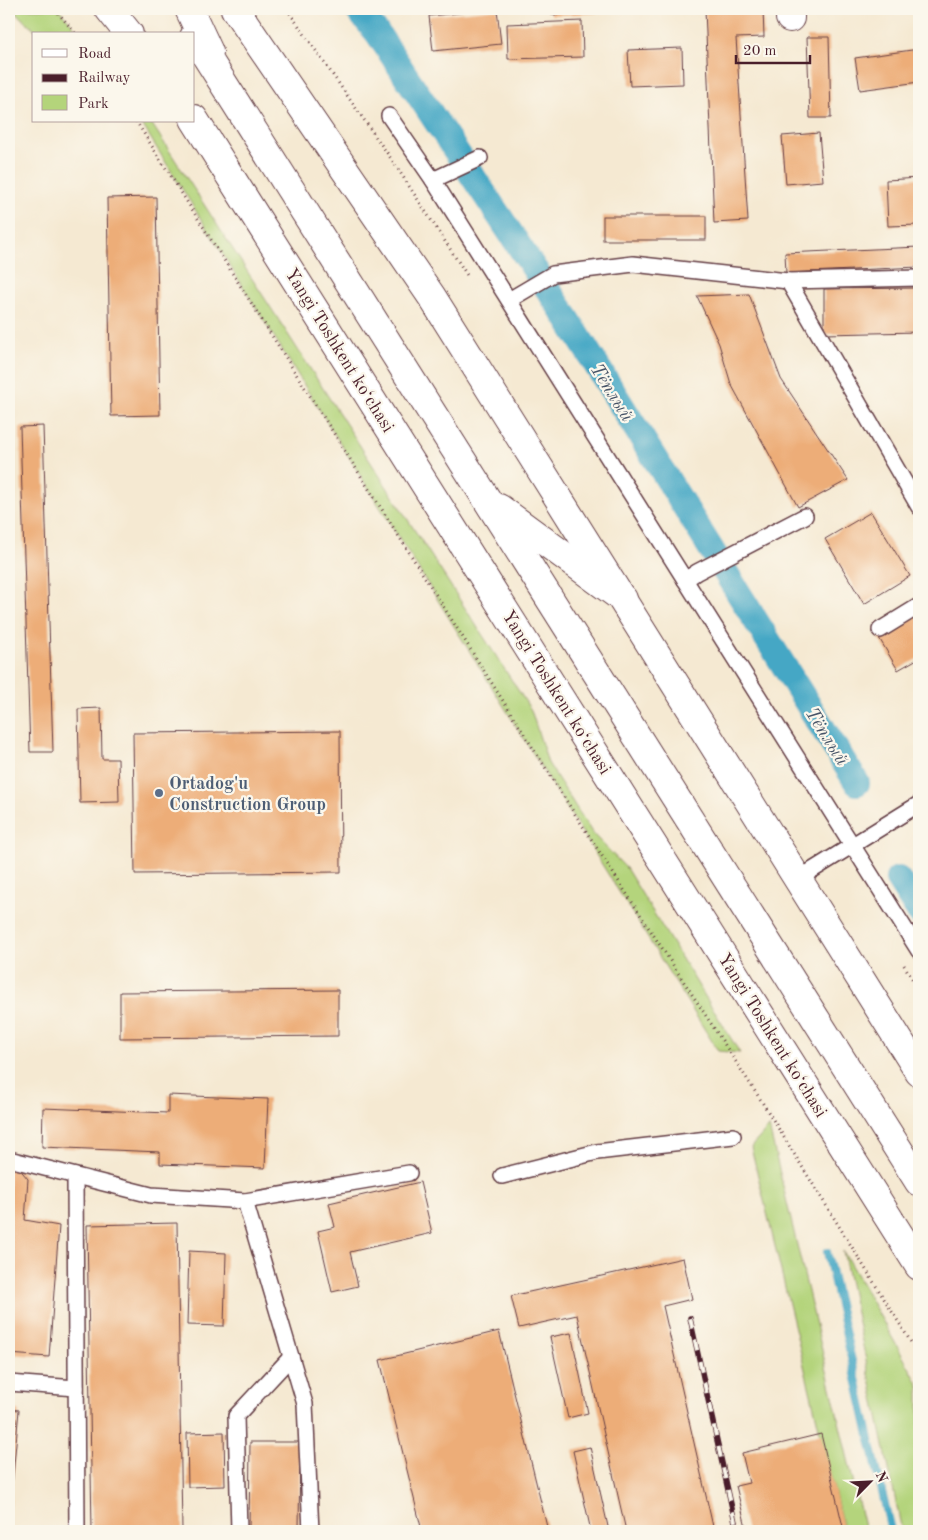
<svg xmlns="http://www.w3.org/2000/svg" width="928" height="1540" font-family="'Old Standard TT',serif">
  <rect width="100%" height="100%" fill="#fbf7ec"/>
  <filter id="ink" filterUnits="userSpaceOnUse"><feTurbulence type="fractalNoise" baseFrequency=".02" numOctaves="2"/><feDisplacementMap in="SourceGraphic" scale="10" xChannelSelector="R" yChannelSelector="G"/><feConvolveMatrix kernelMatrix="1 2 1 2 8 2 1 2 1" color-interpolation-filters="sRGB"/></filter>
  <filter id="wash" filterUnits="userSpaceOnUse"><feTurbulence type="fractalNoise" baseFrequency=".0096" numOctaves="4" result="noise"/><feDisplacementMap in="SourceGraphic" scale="20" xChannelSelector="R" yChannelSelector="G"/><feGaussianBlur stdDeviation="1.12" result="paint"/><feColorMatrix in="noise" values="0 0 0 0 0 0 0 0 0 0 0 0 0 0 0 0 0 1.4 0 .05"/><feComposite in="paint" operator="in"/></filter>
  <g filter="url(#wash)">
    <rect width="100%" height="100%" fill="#f5e9d2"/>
    <g fill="#b4d47b" stroke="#7f7a53">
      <polygon points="11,9 59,9 80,34 40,34"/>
      <polygon points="140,121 150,121 531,710 548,763 593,834 626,868 740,1053 718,1051"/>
      <polygon points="769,1127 865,1531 844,1531 751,1147"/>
      <polygon points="843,1251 919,1385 919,1531 902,1531"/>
    </g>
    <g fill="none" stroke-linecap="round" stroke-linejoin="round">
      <polyline stroke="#45a7c5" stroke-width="8" points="827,1252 891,1531"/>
      <g stroke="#45a7c5" stroke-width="26">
        <polyline points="357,9 378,34 567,318 857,783"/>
        <polyline points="898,879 919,912"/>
      </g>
    </g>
    <g id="blocks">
      <g fill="#edad78">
        <polygon points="497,9 501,44 433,51 429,16"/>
        <polygon points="551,9 597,9 597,13 551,15"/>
        <polygon points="705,9 763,9 764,37 736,38 748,221 714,223"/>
        <polygon points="582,21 583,57 508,59 507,24"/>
        <polygon points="807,37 829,37 831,118 810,118"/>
        <polygon points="682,48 683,84 630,86 628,50"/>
        <polygon points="919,49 919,82 860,90 855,58"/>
        <polygon points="819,133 823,181 786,184 782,136"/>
        <polygon points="919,178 919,225 888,226 886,180"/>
        <polygon points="156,197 160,415 111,416 107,198"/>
        <rect x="603" y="216" width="103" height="24"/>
        <polygon points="919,247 919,267 786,273 785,253"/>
        <polygon points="919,288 919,332 824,334 824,289"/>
        <polygon points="749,294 781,379 848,480 798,507 731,384 719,344 697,296"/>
        <polygon points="43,426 53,752 30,752 20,427"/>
        <polygon points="871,512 910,576 864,604 825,539"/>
        <polygon points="919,614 919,658 898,670 879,638"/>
        <polygon points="101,708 102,759 118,759 119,802 80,803 78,709"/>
        <polygon points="340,731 341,872 135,874 133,733"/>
        <polygon points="338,990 338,1036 120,1038 120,992"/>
        <polygon points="168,1095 268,1099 265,1168 160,1164 160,1152 42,1147 43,1108 168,1113"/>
        <polygon points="9,1166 18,1167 28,1179 25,1220 59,1226 49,1357 9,1354"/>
        <polygon points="420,1182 432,1233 350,1252 358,1286 332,1292 318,1231 335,1227 329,1203"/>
        <polygon points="177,1223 182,1531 92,1531 87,1225"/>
        <polygon points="189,1251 226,1253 224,1326 187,1325"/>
        <polygon points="683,1258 692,1299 663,1306 714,1531 626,1531 577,1315 519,1328 511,1296"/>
        <polygon points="499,1331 548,1531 422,1531 380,1360"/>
        <polygon points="571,1333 588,1413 568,1418 550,1337"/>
        <polygon points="9,1409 19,1410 10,1509 9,1509"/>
        <polygon points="224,1432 225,1486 188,1487 187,1433"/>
        <polygon points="821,1434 844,1531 747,1531 736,1486 749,1483 742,1453"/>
        <polygon points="250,1442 300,1442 299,1531 249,1531"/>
        <polygon points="590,1447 609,1531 591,1531 573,1451"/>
      </g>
    </g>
  </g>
  <g filter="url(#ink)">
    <use href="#blocks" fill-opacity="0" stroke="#643d44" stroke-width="1"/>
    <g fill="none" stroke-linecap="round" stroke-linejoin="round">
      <g stroke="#643d44" stroke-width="18">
        <g id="service">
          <polyline points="389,116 433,180 919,951"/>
          <polyline points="433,180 480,158"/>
          <polyline points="788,281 919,507"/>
          <polyline points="509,300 553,274 633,264 788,281 919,278"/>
          <polyline points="685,580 697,572 805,516"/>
          <polyline points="880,630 919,606"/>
          <polyline points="798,879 919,804"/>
          <polyline points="9,1159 151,1195 245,1201 409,1173"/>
          <polyline points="75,1176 77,1531"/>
          <polyline points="502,1176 597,1152 733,1136"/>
          <polyline points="245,1201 305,1404 311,1531"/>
          <polyline points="9,1383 76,1388"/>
          <polyline points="239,1531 236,1416 291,1357"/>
        </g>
      </g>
      <g stroke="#643d44" stroke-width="30">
        <polyline id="minor" points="790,9 790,18"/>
      </g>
      <g stroke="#643d44" stroke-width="30">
        <polyline id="secondary" points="235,9 432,297 919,1072"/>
      </g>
      <g stroke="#643d44" stroke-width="30">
        <g id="trunk">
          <polyline points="109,9 129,34"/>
          <polyline points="189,9 209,52"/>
          <polyline points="194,37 919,1182"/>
          <polyline points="194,119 919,1266"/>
          <polyline points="499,508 623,599"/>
        </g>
      </g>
      <g stroke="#643d44" stroke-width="3" stroke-dasharray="1 4" stroke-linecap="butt">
        <polyline points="55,9 76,34"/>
        <polyline points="287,9 394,163 467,275"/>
        <polyline points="136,121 569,805 762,1102 919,1355"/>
        <polyline points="904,965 919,990"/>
      </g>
      <use href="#service" stroke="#fff" stroke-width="15"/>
      <use href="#minor" stroke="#fff" stroke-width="28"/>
      <use href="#secondary" stroke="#fff" stroke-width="28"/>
      <use href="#trunk" stroke="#fff" stroke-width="28"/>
      <g stroke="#4a1f2b" stroke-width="5.5">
        <polyline id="rail" points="690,1318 737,1531"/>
      </g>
      <use href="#rail" stroke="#fbf7ec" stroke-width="4" stroke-dasharray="11" stroke-linecap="butt"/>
    </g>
  </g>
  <circle fill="#5c6f8a" stroke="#fbf7ec" stroke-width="2" cx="159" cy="793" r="5"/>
  <g text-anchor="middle" stroke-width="4.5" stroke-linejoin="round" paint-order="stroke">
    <g font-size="18" fill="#4a1f2b" stroke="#fbf7ec">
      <text transform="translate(340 350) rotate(58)" y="6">Yangi Toshkent ko‘chasi</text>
      <text transform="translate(557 692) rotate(58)" y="6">Yangi Toshkent ko‘chasi</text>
      <text transform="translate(773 1035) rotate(58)" y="6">Yangi Toshkent ko‘chasi</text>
    </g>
    <g font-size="18" font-weight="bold" fill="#4e5e75" stroke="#fbf7ec" text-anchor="start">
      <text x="169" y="789">Ortadog'u<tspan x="169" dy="21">Construction Group</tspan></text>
    </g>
    <g font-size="19" font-style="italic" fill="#485569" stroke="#fbf7ec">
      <text transform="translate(613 392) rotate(58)" y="7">Тёплый</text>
      <text transform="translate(828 736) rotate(58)" y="7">Тёплый</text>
    </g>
  </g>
  <rect width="928" height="1540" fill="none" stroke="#fbf7ec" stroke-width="30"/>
  <rect x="32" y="32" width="162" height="90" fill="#fbf7ec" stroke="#b4a19f"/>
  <rect x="42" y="49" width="25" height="8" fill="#ffffff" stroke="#b4a19f"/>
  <text x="78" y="58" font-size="15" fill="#4a1f2b">Road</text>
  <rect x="42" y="74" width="25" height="8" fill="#4a1f2b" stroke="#b4a19f"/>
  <text x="78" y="82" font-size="15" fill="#4a1f2b">Railway</text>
  <rect x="42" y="95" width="25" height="15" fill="#b4d47b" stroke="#b4a19f"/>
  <text x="78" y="108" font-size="15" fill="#4a1f2b">Park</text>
  <g transform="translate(870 1482) rotate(66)" stroke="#fbf7ec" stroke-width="4" paint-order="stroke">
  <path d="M0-4L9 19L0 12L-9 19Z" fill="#4a1f2b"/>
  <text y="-8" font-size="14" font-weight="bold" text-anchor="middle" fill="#4a1f2b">N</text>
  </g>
  <path d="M736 55v8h74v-8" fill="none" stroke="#4a1f2b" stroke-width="2.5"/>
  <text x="743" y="55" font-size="15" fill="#4a1f2b" stroke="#fbf7ec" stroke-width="4" paint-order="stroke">20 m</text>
</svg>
